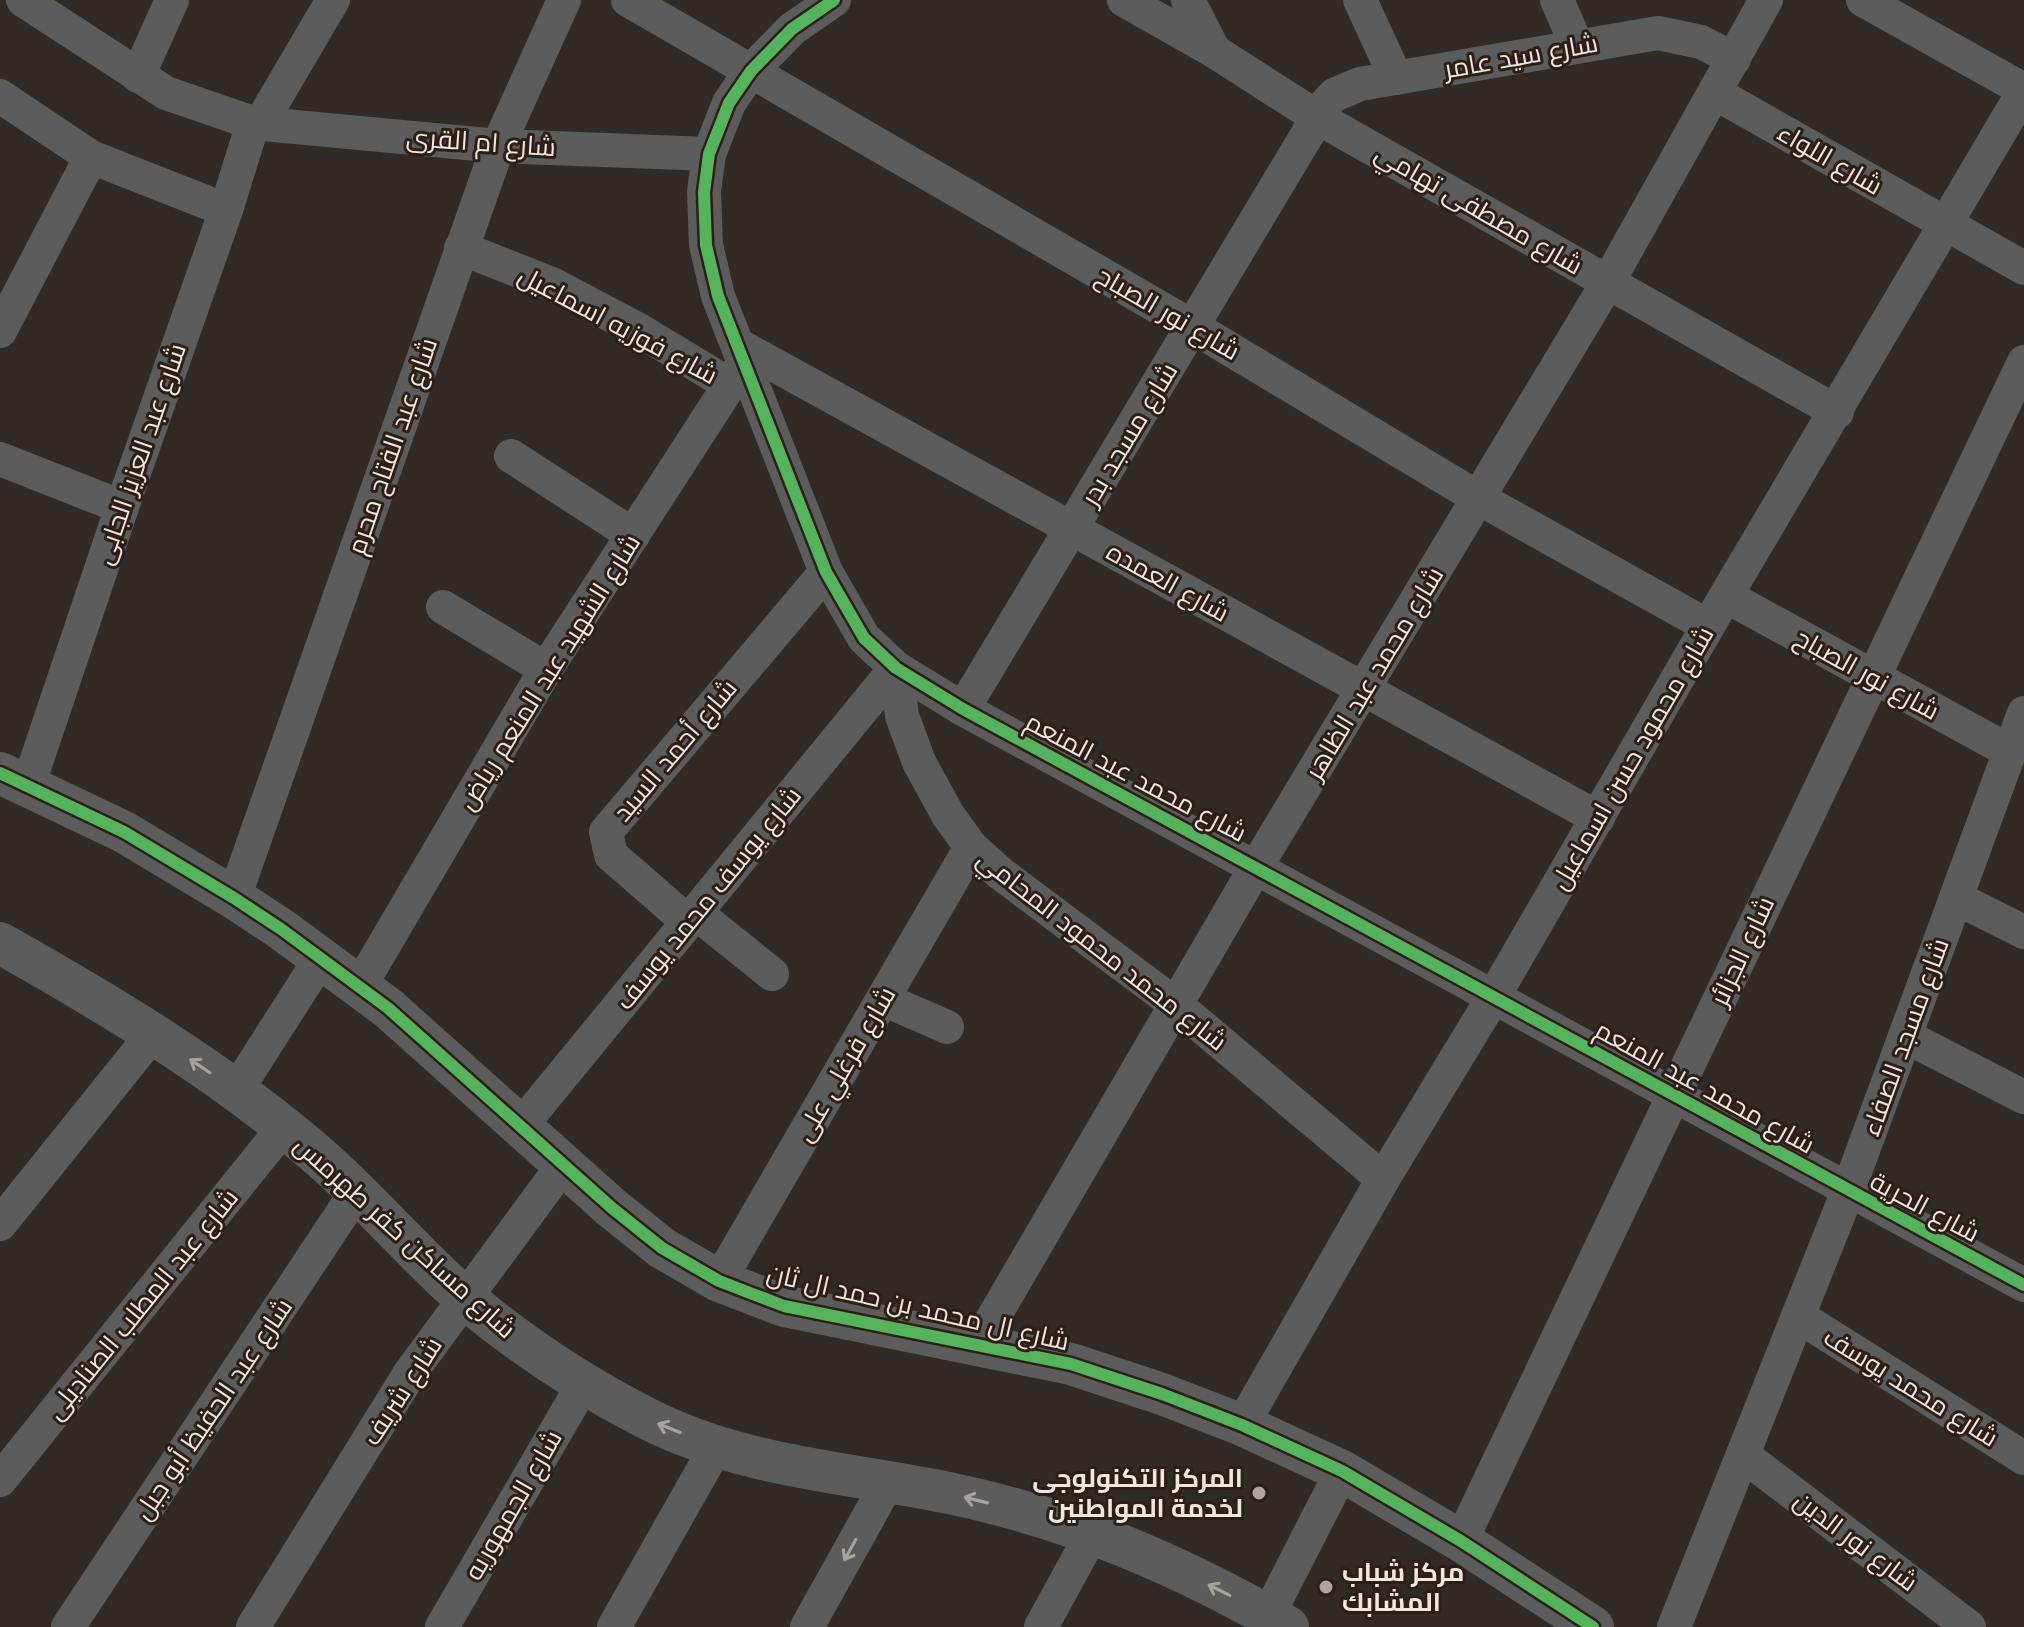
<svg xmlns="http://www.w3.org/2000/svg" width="2024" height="1627" font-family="Inter,Cairo,sans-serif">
  <rect width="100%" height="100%" fill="#322a25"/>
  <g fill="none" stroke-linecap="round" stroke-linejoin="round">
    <g stroke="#5b5c5b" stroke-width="34">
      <polyline points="23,0 166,93 253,123 498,146 709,154"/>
      <polyline points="628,0 1193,327 1480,499 1708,626"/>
      <polyline points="834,0 792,29 751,71 729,103 709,154 704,192 706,245 718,296 826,572 864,638 896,668 963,709 2024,1285"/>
      <polyline points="1124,0 1214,51 1320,119 1837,412"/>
      <polyline points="1188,0 1214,51"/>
      <polyline points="1360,0 1396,78"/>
      <polyline points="1557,0 1577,46"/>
      <polyline points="1863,0 2024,90"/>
      <polyline points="138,76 172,0"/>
      <polyline points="1715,93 2024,268"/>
      <polyline points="0,96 91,157 226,210"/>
      <polyline points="260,124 333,0"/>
      <polyline points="461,248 554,285 639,330 730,385"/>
      <polyline points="0,331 91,157"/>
      <polyline points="738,345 1598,818"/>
      <polyline points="511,456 633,535"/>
      <polyline points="0,459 122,507"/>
      <polyline points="1726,596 2009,751"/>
      <polyline points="443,607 546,669"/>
      <polyline points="896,668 902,716 919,762 948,815 971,847 1000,873 1175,1004 1383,1179"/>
      <polyline points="963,709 1325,105 1334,95 1360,84 1658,33 1701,42 1734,59"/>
      <polyline points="28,786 122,507 226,210 253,123"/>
      <polyline points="234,898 498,146 564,0"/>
      <polyline points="1956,898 2024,932"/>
      <polyline points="696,913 772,974"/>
      <polyline points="688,922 611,855 606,832 826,572"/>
      <polyline points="360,986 546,669 745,361"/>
      <polyline points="883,999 947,1027"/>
      <polyline points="1905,1036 2024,1097"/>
      <polyline points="236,1091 321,958"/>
      <polyline points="520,1127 896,668"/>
      <polyline points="0,1224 152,1035"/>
      <polyline points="719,1281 971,847"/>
      <polyline points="1798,1316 2024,1458"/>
      <polyline points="978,1344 1256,867 1608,282 1766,0"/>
      <polyline points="1242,1425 1383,1179 1494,996 1708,626 2024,91"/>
      <polyline points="1743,1455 1969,1627"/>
      <polyline points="0,1480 284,1127"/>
      <polyline points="1461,1541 2024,362"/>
      <polyline points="68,1627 357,1191"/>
      <polyline points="253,1627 410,1373 564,1164"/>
      <polyline points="442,1627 584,1383"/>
      <polyline points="614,1627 716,1447"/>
      <polyline points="807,1627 888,1482"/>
      <polyline points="1041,1627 1093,1532"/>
      <polyline points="1262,1627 1342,1471"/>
      <polyline points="1674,1627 1848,1191 2024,713"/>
    </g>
    <g stroke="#5b5c5b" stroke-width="42">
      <polyline points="0,773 124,832 234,898 281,929 388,1008 612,1208 662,1248 719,1281 784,1306 1071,1364 1162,1394 1242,1425 1342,1471 1461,1541 1593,1627"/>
      <path d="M0 943C112 1006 225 1074 322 1159 372 1203 415 1255 466 1299 521 1345 583 1386 646 1418 742 1467 847 1472 949 1493 1073 1519 1178 1564 1288 1627"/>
    </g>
    <g stroke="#2d1f17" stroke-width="17">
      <g id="cycleway">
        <polyline points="834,0 792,29 751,71 729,103 709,154 704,192 706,245 718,296 826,572 864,638 896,668 963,709 2024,1285"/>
        <polyline points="0,773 124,832 234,898 281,929 388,1008 612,1208 662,1248 719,1281 784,1306 1071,1364 1162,1394 1242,1425 1342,1471 1461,1541 1593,1627"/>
      </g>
    </g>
    <use href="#cycleway" stroke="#56b35d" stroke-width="12"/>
  </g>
  <defs><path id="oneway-shaft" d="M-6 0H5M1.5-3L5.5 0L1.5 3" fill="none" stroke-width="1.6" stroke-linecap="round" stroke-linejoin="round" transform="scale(2)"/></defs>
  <g stroke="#a6a29e">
    <use href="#oneway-shaft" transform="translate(200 1066) rotate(-146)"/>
    <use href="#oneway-shaft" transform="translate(669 1428) rotate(-158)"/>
    <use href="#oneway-shaft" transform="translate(976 1500) rotate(-166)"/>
    <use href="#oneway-shaft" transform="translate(850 1550) rotate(119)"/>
    <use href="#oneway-shaft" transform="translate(1219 1590) rotate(-153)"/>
  </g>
  <g fill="#aea59f" stroke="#2d1f17" stroke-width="3">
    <circle cx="1259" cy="1493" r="8"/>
    <circle cx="1326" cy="1587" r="8"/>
  </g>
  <g text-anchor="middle" stroke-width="6" stroke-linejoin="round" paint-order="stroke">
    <g font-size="26" fill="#f1e7e1" stroke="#2d1f17">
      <text transform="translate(1521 56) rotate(-10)" y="9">شارع سيد عامر</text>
      <text transform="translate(481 142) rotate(4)" y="9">شارع ام القرى</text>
      <text transform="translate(1830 159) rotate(30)" y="9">شارع اللواء</text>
      <text transform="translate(1479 209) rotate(30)" y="9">شارع مصطفى تهامي</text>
      <text transform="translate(1168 313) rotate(30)" y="9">شارع نور الصباح</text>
      <text transform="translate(618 325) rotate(28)" y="9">شارع فوزيه اسماعيل</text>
      <text transform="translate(1129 434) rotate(-59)" y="9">شارع مسجد بدر</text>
      <text transform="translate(392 446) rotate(-71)" y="9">شارع عبد الفتاح محرم</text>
      <text transform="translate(140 454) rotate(-71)" y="9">شارع عبد العزيز الجابى</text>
      <text transform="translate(1168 582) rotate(29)" y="9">شارع العمده</text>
      <text transform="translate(549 672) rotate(-58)" y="9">شارع الشهيد عبد المنعم رياض</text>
      <text transform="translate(1374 673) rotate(-59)" y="9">شارع محمد عبد الظاهر</text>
      <text transform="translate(1867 674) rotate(29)" y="9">شارع نور الصباح</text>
      <text transform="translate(675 750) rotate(-50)" y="9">شارع أحمد السيد</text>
      <text transform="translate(1632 758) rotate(-60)" y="9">شارع محمود حسن اسماعيل</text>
      <text transform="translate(1136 777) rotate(28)" y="9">شارع محمد عبد المنعم</text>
      <text transform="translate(708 898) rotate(-51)" y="9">شارع يوسف محمد يوسف</text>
      <text transform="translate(1102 950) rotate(38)" y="9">شارع محمد محمود المحامي</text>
      <text transform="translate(1742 951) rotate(-65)" y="9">شارع الجزائر</text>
      <text transform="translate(1905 1037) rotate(-70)" y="9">شارع مسجد الصفاء</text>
      <text transform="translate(845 1064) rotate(-60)" y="9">شارع فرغلي على</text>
      <text transform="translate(1705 1087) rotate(29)" y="9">شارع محمد عبد المنعم</text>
      <text transform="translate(1925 1207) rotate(28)" y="9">شارع الحرية</text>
      <text transform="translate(405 1237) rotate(42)" y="9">شارع مساكن كفر طهرمس</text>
      <text transform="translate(142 1304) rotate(-51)" y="9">شارع عبد المطلب الصناديلى</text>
      <text transform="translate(918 1307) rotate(13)" y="9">شارع ال محمد بن حمد ال ثان</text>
      <text transform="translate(1911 1387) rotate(32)" y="9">شارع محمد يوسف</text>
      <text transform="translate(402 1391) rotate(-57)" y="9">شارع شريف</text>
      <text transform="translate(213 1409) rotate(-56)" y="9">شارع عبد الحفيظ أبو جبل</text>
      <text transform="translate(513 1505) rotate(-60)" y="9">شارع الجمهوريه</text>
      <text transform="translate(1856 1541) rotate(37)" y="9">شارع نور الدين</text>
    </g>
    <g font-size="26" font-weight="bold" fill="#f1e7e1" stroke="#2d1f17" text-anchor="end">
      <text x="1243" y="1487">المركز التكنولوجى<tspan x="1243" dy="30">لخدمة المواطنين</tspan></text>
      <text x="1342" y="1581" text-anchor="start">مركز شباب<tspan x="1342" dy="30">المشابك</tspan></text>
    </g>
  </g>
</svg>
